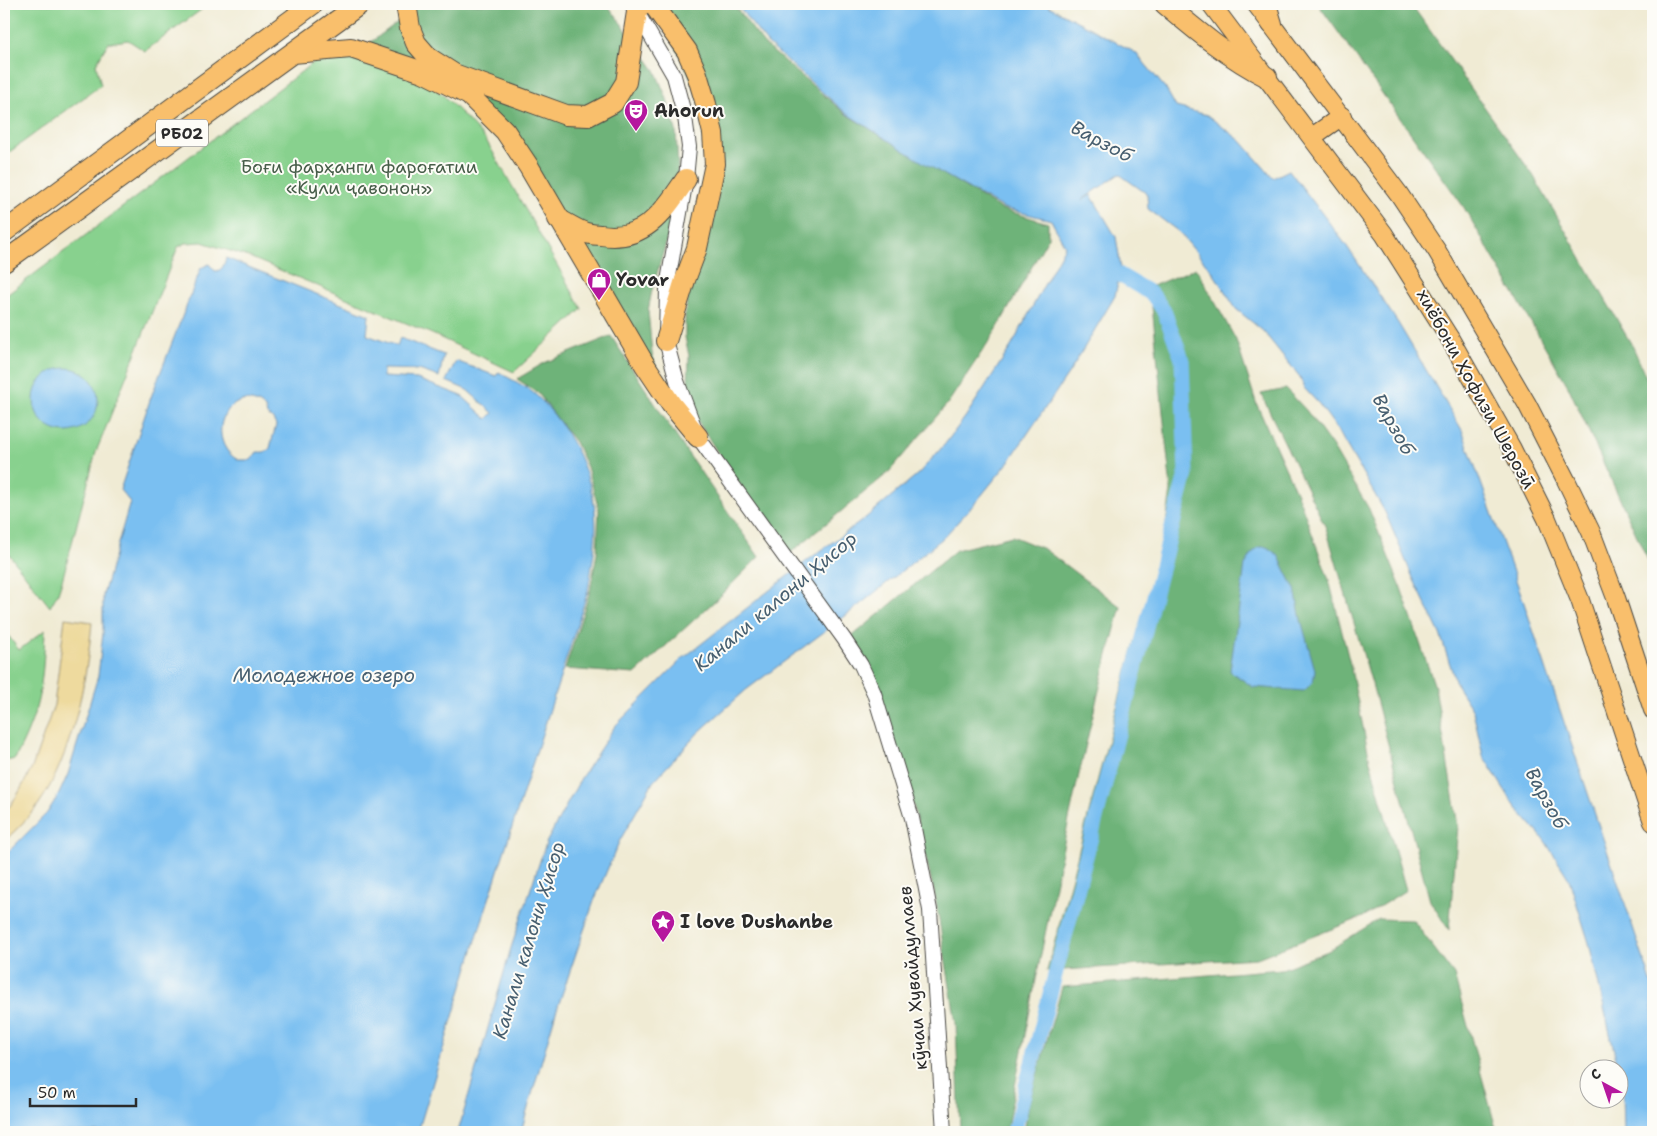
<svg xmlns="http://www.w3.org/2000/svg" width="1657" height="1136" font-family="'Shantell Sans',sans-serif">
  <rect width="100%" height="100%" fill="#fdfcf7"/>
  <filter id="ink" filterUnits="userSpaceOnUse"><feTurbulence type="fractalNoise" baseFrequency=".02" numOctaves="2"/><feDisplacementMap in="SourceGraphic" scale="10" xChannelSelector="R" yChannelSelector="G"/><feConvolveMatrix kernelMatrix="1 2 1 2 8 2 1 2 1" color-interpolation-filters="sRGB"/></filter>
  <filter id="wash" filterUnits="userSpaceOnUse"><feTurbulence type="fractalNoise" baseFrequency=".0096" numOctaves="4" result="noise"/><feDisplacementMap in="SourceGraphic" scale="20" xChannelSelector="R" yChannelSelector="G"/><feGaussianBlur stdDeviation="1.12" result="paint"/><feColorMatrix in="noise" values="0 0 0 0 0 0 0 0 0 0 0 0 0 0 0 0 0 1.4 0 .05"/><feComposite in="paint" operator="in"/></filter>
  <g filter="url(#wash)">
    <rect width="100%" height="100%" fill="#f0ebd4"/>
    <g fill="#88d18e" stroke="#5a7e5c">
      <polygon points="4,4 209,4 145,51 128,40 108,43 96,64 101,85 4,156"/>
      <polygon points="338,44 423,81 441,93 462,114 486,140 582,309 514,372 432,334 249,257 202,242 186,243 178,247 96,452 63,577 58,593 50,607 4,548 4,297"/>
      <path d="M4 630 19 650 45 630C44 656 43 683 36 708 31 726 23 743 15 759L6 761 4 759Z"/>
    </g>
    <g fill="#6eb379" stroke="#4c6f52">
      <polygon points="422,4 607,4 655,70 667,99 676,130 678,167 669,233 652,290 648,311 652,353 657,370 506,126 367,45"/>
      <polygon points="655,4 733,4 764,44 847,115 1001,209 1048,223 1048,238 997,329 948,403 888,473 789,554 779,537 729,470 693,414 688,383 689,356 685,337 685,314 716,132"/>
      <polygon points="1318,4 1411,4 1533,175 1633,347 1653,393 1653,571 1568,386 1463,206"/>
      <polygon points="1196,268 1236,340 1257,405 1300,501 1329,580 1350,664 1370,761 1406,890 1363,917 1257,958 1047,971 1117,707 1164,537 1171,490 1150,287"/>
      <polygon points="611,336 678,439 759,557 718,598 635,674 565,669 590,591 597,553 599,510 587,467 575,442 538,393 517,379 544,363"/>
      <polygon points="1286,389 1306,410 1332,446 1369,509 1400,585 1435,687 1458,826 1449,930 1430,901 1372,684 1326,528 1261,394"/>
      <path d="M1012 536 1044 549 1121 607C1073 779 1041 956 1006 1132H960L956 1023 935 896 914 808 849 639 956 550Z"/>
      <polygon points="1379,919 1413,920 1454,975 1497,1132 1024,1132 1029,1103 1062,987 1282,969 1328,951"/>
    </g>
    <path fill="#eeda9e" stroke="#8c8264" d="M65 618 92 622C87 679 72 758 38 805 29 818 15 830 4 842V811L10 806 18 794 32 768 54 705Z"/>
    <g fill="#7abff1" stroke="#52758e" fill-rule="evenodd">
      <polygon points="736,4 1045,4 1136,53 1166,89 1176,107 1207,115 1241,141 1273,178 1289,170 1346,245 1398,323 1462,430 1521,594 1653,987 1653,1132 1624,1132 1623,1091 1620,1068 1618,1068 1589,943 1569,879 1545,841 1515,806 1483,756 1473,711 1457,686 1440,634 1413,578 1385,512 1337,429 1319,404 1304,388 1300,377 1263,331 1236,309 1212,271 1179,232 1148,209 1147,194 1119,174 1082,200 1091,195 1116,237 1121,268 1115,296 1069,373 1007,464 976,502 943,538 848,614 746,690 698,733 653,782 619,842 594,901 555,1015 521,1132 458,1132 511,948 546,843 581,778 615,726 682,659 808,560 863,520 919,473 945,444 966,416 1012,345 1065,246 1051,220 1003,208 924,163 847,114 767,43"/>
      <path d="M226 258 369 315 367 335 397 346 400 338 444 355 439 377 419 370 383 369V377L417 379 462 396 487 419 493 413 467 390 446 381 456 361 496 376 499 372C511 380 527 386 538 397 568 426 590 469 595 511 598 537 592 565 588 591L480 927 418 1132H4V856L47 813 59 794 68 774 98 676 103 633V595L130 502 120 490 151 397 201 268 209 264 215 271C223 271 224 264 226 258ZM246 400C256 402 265 403 267 415L272 418 276 425 270 448C266 453 262 452 257 452L251 460H238C212 446 216 405 246 400Z"/>
      <circle cx="66" cy="400" r="32"/>
      <polygon points="1259,547 1267,547 1278,555 1295,589 1301,620 1315,670 1313,682 1304,691 1253,687 1230,671 1245,565 1253,552"/>
    </g>
    <g fill="none" stroke-linecap="round" stroke-linejoin="round">
      <polyline stroke="#7abff1" stroke-width="15" points="1014,1132 1186,474 1182,359 1164,311 1152,294 1103,265"/>
    </g>
  </g>
  <g filter="url(#ink)">
    <g fill="none" stroke-linecap="round" stroke-linejoin="round">
      <g stroke="#494844" stroke-width="16">
        <polyline id="minor" points="631,4 637,12 674,76 685,117 689,147 686,179 667,287 666,341 677,381 698,437 844,639 861,665 874,693 912,818 930,910 944,1132"/>
      </g>
      <g stroke="#494844" stroke-width="20">
        <g id="major">
          <polyline points="1211,4 1384,234 1449,337 1512,449 1547,519 1580,600 1653,822"/>
          <polyline points="1256,4 1399,194 1437,251 1527,404 1566,480 1591,532 1616,598 1653,710"/>
          <polyline points="1312,137 1342,116"/>
        </g>
      </g>
      <g stroke="#494844" stroke-width="22">
        <g id="highway">
          <polyline points="406,4 410,28 416,43 429,58 454,74 566,115 588,116 613,103 626,82 637,12"/>
          <polyline points="653,4 687,51 697,74 706,104 713,133 715,164 697,248 685,280 666,341"/>
          <path d="M1165 4C1197 31 1229 58 1267 77"/>
          <polyline points="1266,4 1272,24"/>
          <polyline points="293,53 351,48 423,72 469,95 505,131 529,167 645,365 671,404 698,437"/>
          <path d="M558 219C567 223 576 230 586 233 590 234 596 235 601 235 645 242 664 211 686 179"/>
          <polyline points="4,232 313,4"/>
          <polyline points="4,262 360,4"/>
        </g>
      </g>
      <use href="#minor" stroke="#fff" stroke-width="14"/>
      <use href="#major" stroke="#f9bf6c" stroke-width="18"/>
      <use href="#highway" stroke="#f9bf6c" stroke-width="20"/>
    </g>
  </g>
  <defs>
    <g id="theatre-pin" transform="scale(1.25)"><path d="M0 17L-7.5 6A9.5 9.5 0 1 1 7.5 6Z" fill="#b5179e" stroke="#fdfcf7"/><path d="M-5-5.5Q0-4 5-5.5V0Q5 5 0 6Q-5 5-5 0ZM-3.3-2.5H-1v1.5H-3.3ZM1-2.5H3.3v1.5H1ZM-2.8 1Q0 5.5 2.8 1Z" fill="#fff"/></g>
    <g id="shop-pin" transform="scale(1.25)"><path d="M0 17L-7.5 6A9.5 9.5 0 1 1 7.5 6Z" fill="#b5179e" stroke="#fdfcf7"/><path d="M-5-2.5h2.3a2.7 3.5 0 0 1 5.4 0H5L5.5 6h-11ZM-1.5-2.5h3a1.5 2.3 0 0 0-3 0Z" fill="#fff"/></g>
    <g id="sight-pin" transform="scale(1.25)"><path d="M0 17L-7.5 6A9.5 9.5 0 1 1 7.5 6Z" fill="#b5179e" stroke="#fdfcf7"/><path d="M0-6L1.8-2.2L6-1.7L2.9 1.2L3.7 5.4L0 3.3L-3.7 5.4L-2.9 1.2L-6-1.7L-1.8-2.2Z" fill="#fff"/></g>
  </defs>
  <g fill-rule="evenodd">
    <use href="#theatre-pin" x="636" y="111"/>
    <use href="#shop-pin" x="599" y="280"/>
    <use href="#sight-pin" x="663" y="922"/>
  </g>
  <g text-anchor="middle" stroke-width="4" stroke-linejoin="round" paint-order="stroke">
    <rect fill="#fdfcf7" stroke="#6a6a68" stroke-width="1" x="156" y="119.5" width="52" height="27" rx="4"/>
    <g font-size="16" font-weight="bold" fill="#2b2b2b">
      <text x="182" y="139">РБ02</text>
    </g>
    <g font-size="18" font-weight="bold" fill="#2b2b2b" stroke="#fdfcf7" text-anchor="start">
      <text x="654" y="117">Ahorun</text>
      <text x="616" y="286">Yovar</text>
      <text x="680" y="928">I love Dushanbe</text>
    </g>
    <g font-size="18" fill="#475d49" stroke="#fdfcf7">
      <text x="359" y="173">Боғи фарҳанги фароғатии<tspan x="359" dy="21">«Кули ҷавонон»</tspan></text>
    </g>
    <g font-size="18" fill="#2b2b2b" stroke="#fdfcf7">
      <text transform="translate(1476 389) rotate(61)" y="6">хиёбони Ҳофизи Шерозӣ</text>
      <text transform="translate(913 978) rotate(-95)" y="6">кӯчаи Хувайдуллаев</text>
    </g>
    <g font-size="19" font-style="italic" fill="#475f70" stroke="#fdfcf7">
      <text transform="translate(1102 141) rotate(28)" y="7">Варзоб</text>
      <text transform="translate(1394 424) rotate(61)" y="7">Варзоб</text>
      <text transform="translate(775 601) rotate(-40)" y="7">Канали калони Ҳисор</text>
      <text x="324" y="682">Молодежное озеро</text>
      <text transform="translate(1547 798) rotate(61)" y="7">Варзоб</text>
      <text transform="translate(528 940) rotate(-73)" y="7">Канали калони Ҳисор</text>
    </g>
  </g>
  <rect width="1657" height="1136" fill="none" stroke="#fdfcf7" stroke-width="20"/>
  <g transform="translate(1604 1084) rotate(320)"><circle r="24" fill="#fdfcf7" stroke="#a9a8a5"/>
  <path d="M0-4L9 19L0 12L-9 19Z" fill="#b5179e"/>
  <text y="-8" font-size="14" font-weight="bold" text-anchor="middle" fill="#2b2b2b">С</text>
  </g>
  <path d="M30 1098v8h106v-8" fill="none" stroke="#2b2b2b" stroke-width="2.5"/>
  <text x="38" y="1098" font-size="15" fill="#2b2b2b" stroke="#fdfcf7" stroke-width="4" paint-order="stroke">50 m</text>
</svg>
